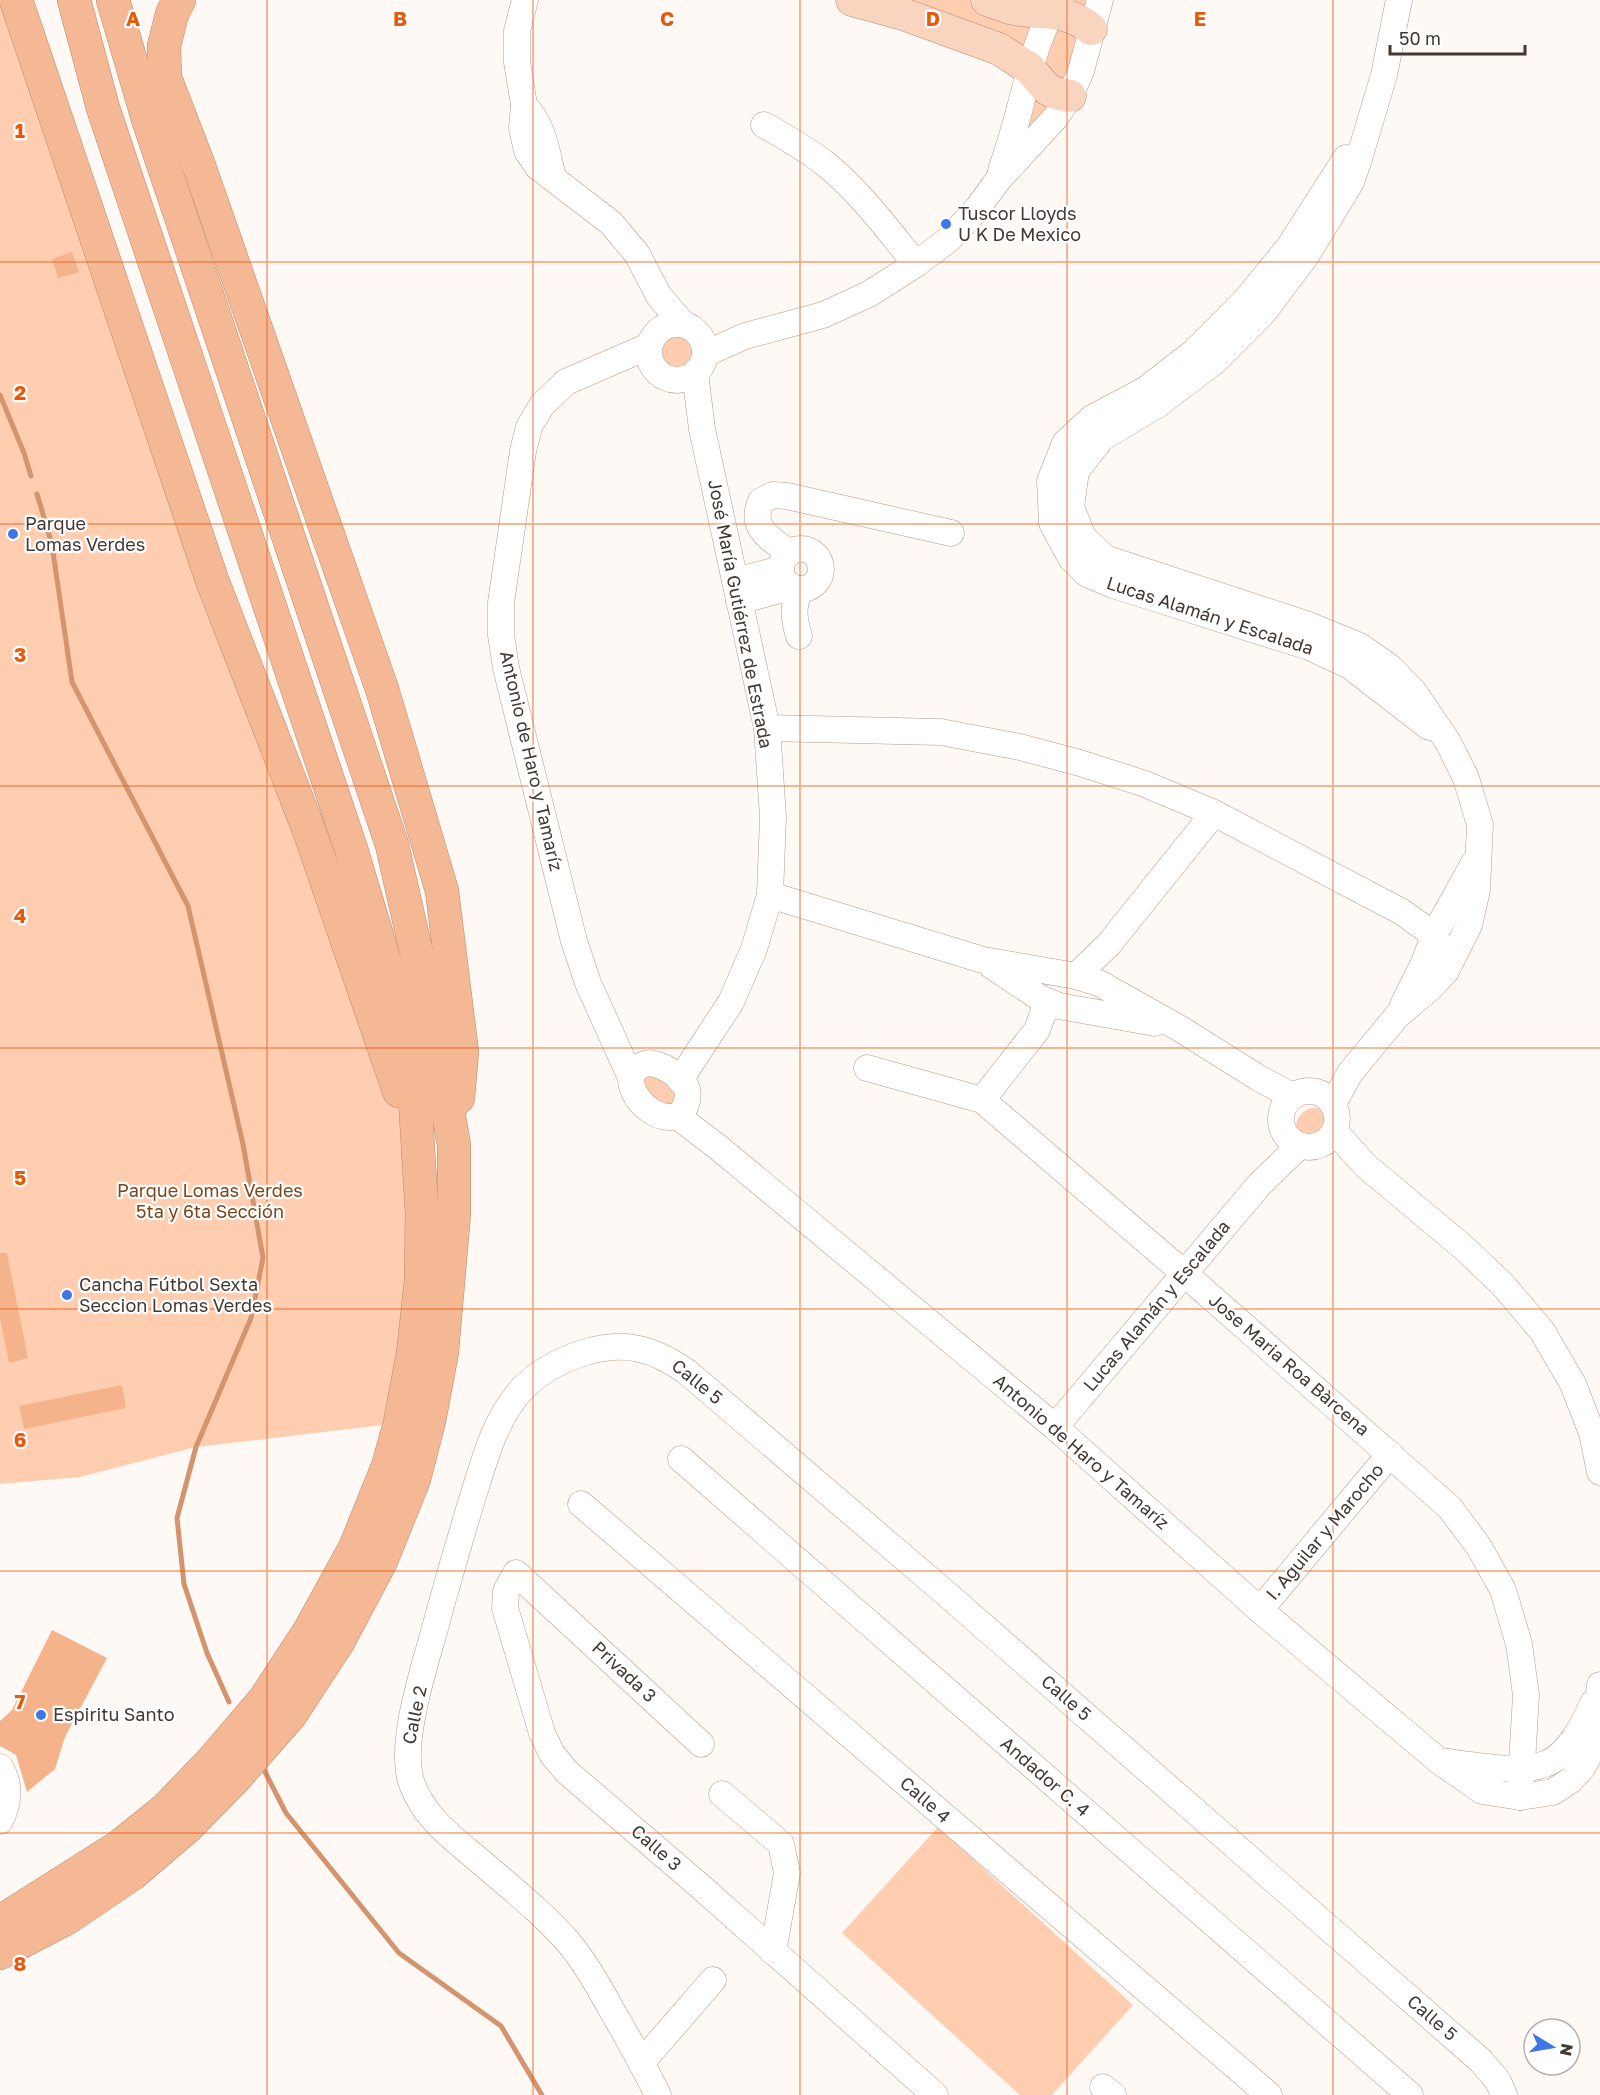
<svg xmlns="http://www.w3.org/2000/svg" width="1600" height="2095" font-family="'Golos Text',sans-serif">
  <rect width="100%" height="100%" fill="#fef9f5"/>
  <g fill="#ffcdb0">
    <polygon points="0,0 15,0 418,1147 400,1423 196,1447 80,1477 0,1484"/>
    <polygon points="852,0 1100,0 1081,71 998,180 1029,69"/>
    <path d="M671 323C688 324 694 328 703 343L689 377C665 383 647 372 651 347 652 340 653 334 658 330 662 327 667 325 671 323Z"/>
    <polygon points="642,1064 687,1099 654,1113 638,1067"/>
    <circle cx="1315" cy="1127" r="19"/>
    <polygon points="938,1827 1133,2005 1052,2095 1020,2095 842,1933"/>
  </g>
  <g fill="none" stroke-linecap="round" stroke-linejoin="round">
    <g stroke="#d4946d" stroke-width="5">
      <polyline points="0,395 24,453 31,476"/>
      <polyline points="37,494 52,545 72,682 188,906 243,1144 263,1258 251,1318 196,1447 177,1518 184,1584 207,1653 229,1702"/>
      <polyline points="261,1764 286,1813 399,1953 501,2026 542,2095"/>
    </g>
  </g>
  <g fill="#f5b38c">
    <polygon points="72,252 79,272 58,278 52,259"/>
    <polygon points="0,1253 7,1253 28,1358 9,1363 0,1318"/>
    <polygon points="122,1385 126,1408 24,1429 19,1406"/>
    <polygon points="52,1630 107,1658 65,1737 55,1769 27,1792 16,1755 0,1746 0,1721 12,1710"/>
  </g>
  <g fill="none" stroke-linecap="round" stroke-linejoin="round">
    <g stroke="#b59b8c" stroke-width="27">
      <g id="minor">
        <polyline points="525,0 517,31 517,62 524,105 522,128 527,151 538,167 611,223 637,254 659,296 683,324"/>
        <path d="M524 105C544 126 547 152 553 178"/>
        <path d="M764 125C784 136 804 148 823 162 859 190 887 229 916 264"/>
        <polyline points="1346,158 1289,247 1244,302 1194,352 1145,390 1092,418 1065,443 1050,481 1052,523 1071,558 1087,574 1113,585 1309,647 1350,666 1429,727"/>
        <path d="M1001 171C1009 147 1016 124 1022 100 1031 66 1039 28 1060 0"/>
        <circle cx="677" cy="352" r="28"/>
        <polyline points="705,354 745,336 823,315 869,294 916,264 948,240 977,209 998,180 1056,117 1070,96 1081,71 1100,0"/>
        <circle cx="801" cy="569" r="20"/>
        <path d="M789 553C770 538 749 528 761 501L773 495 787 496 951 533"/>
        <polyline points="735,581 781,569"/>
        <polyline points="739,601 791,587"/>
        <path d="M799 636C793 616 793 609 799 589"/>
        <polyline points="767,728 941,732 1020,747 1080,763 1145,784 1214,813 1402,912 1434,935 1442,952 1446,971"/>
        <polyline points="770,895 983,960 1076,976 1099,983 1179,1028 1257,1077 1292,1096"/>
        <polyline points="992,966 1040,998 1059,1006 1155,1023"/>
        <polyline points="1076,976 1109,944 1214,813"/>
        <polyline points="1403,1005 1424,963 1434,935 1474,863"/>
        <path d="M650 1063C663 1065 677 1073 685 1085 692 1095 685 1117 671 1117 642 1119 610 1069 650 1063Z"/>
        <polyline points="867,1068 982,1100 1185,1274 1450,1508 1479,1547 1503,1590 1519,1644 1526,1695 1520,1797"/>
        <polyline points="631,1078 588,983 574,941 506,668 501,635 501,603 523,451 529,427 542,405 566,382 649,346"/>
        <polyline points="680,1080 731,1002 754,949 770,895 773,817 767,728 702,429 695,373"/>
        <circle cx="1309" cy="1119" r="28"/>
        <polyline points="982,1100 1037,1030 1047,1002"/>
        <polyline points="1333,1104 1350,1073 1397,1016 1430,988 1446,971 1469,925 1477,890 1480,825 1466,778 1448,742 1414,692 1391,668 1360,646 1306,624 1105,558 1083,537 1071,507 1076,471 1102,438 1157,405 1214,362 1264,312 1306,256 1351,182 1358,162 1384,75 1399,0"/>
        <polyline points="677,1116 719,1148 1055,1427 1260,1610 1439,1761 1482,1791 1520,1797 1553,1792 1571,1780 1582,1768 1592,1751 1600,1685"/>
        <polyline points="1335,1132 1366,1166 1463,1247 1503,1285 1542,1331 1573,1384 1592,1433 1600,1472"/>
        <polyline points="1055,1427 1259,1185 1299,1146"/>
        <polyline points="681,1459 1410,2095"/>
        <polyline points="581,1504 1269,2095"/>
        <polyline points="1260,1610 1390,1454"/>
        <polyline points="701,1744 516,1573 506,1591 505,1608 542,1733 552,1754 567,1772 701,1887 935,2095"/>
        <path d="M1442 1761C1469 1765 1519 1774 1545 1764 1568 1756 1583 1725 1593 1703"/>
        <path d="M0 1767C11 1785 9 1803 0 1821"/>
        <polyline points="722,1794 781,1844 787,1873 773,1952"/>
        <polyline points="642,2062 713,1980"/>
        <polyline points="1103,2087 1113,2095"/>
        <path d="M658 2095C643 2065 627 2036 610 2007 598 1985 585 1962 569 1943 543 1913 511 1888 481 1862 453 1838 425 1819 412 1784 397 1743 427 1660 438 1617 448 1580 459 1543 470 1506 483 1466 493 1420 523 1388 540 1371 561 1360 583 1353 624 1340 653 1348 687 1372L942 1590 1481 2061 1498 2081 1504 2095"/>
      </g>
    </g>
    <g stroke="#b78b72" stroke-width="33">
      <g id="major">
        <polyline points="852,0 903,14 999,49 1030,69 1047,89 1055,93 1070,96"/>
        <path d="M987 0C996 3 1005 7 1014 9 1044 15 1066 8 1091 29"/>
      </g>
    </g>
    <g stroke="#b78b72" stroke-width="34">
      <g id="highway">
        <polyline points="16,0 212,580 309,830 399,1091"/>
        <polyline points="179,0 172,14 164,46 165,78 199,166 382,689 442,891 462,1052 458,1098"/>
        <polyline points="0,1922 120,1846 166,1809 213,1760 265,1699 310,1630 355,1548 388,1466 400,1423 413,1354 421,1281 422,1214 415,1098 409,1053 398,1006 351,849 103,108 74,0"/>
        <polyline points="0,1953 67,1918 132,1874 187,1827 236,1777 291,1714 338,1642 381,1561 414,1479 429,1421 442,1352 454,1214 454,1145 432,1021 392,845 148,119 113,0"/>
      </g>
    </g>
    <use href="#minor" stroke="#fff" stroke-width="26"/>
    <use href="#major" stroke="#f9d4bf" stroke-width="32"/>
    <use href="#highway" stroke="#f5b895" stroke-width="33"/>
  </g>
  <path fill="none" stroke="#e8590c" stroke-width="1.5" stroke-opacity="0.55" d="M267 0V2095M533 0V2095M800 0V2095M1067 0V2095M1333 0V2095M0 262H1600M0 524H1600M0 786H1600M0 1048H1600M0 1309H1600M0 1571H1600M0 1833H1600"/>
  <g fill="#3d77e7" stroke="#fff" stroke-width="2">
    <circle cx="946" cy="224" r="6"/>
    <circle cx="13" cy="534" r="6"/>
    <circle cx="67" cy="1295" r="6"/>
    <circle cx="41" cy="1715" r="6"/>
  </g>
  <g text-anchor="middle" stroke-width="4.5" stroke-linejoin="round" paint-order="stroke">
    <g font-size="18" fill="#433832" stroke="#fff" text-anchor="start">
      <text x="958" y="220">Tuscor Lloyds<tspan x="958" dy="21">U K De Mexico</tspan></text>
      <text x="25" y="530">Parque<tspan x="25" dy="21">Lomas Verdes</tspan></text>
      <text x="79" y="1291">Cancha Fútbol Sexta<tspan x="79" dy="21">Seccion Lomas Verdes</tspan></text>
      <text x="53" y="1721">Espiritu Santo</text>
    </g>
    <g font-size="18" fill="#433832" stroke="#fff">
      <text transform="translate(740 614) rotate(79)" y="6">José María Gutiérrez de Estrada</text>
      <text transform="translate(1210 616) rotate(18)" y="6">Lucas Alamán y Escalada</text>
      <text transform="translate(531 761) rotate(77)" y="6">Antonio de Haro y Tamaríz</text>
      <text transform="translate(1157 1306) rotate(-50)" y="6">Lucas Alamán y Escalada</text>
      <text transform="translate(1289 1365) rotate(41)" y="6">Jose Maria Roa Bàrcena</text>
      <text transform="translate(697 1382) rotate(39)" y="6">Calle 5</text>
      <text transform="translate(1081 1452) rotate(41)" y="6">Antonio de Haro y Tamaríz</text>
      <text transform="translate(1325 1532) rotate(-50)" y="6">I. Aguilar y Marocho</text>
      <text transform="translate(624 1672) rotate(43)" y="6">Privada 3</text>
      <text transform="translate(1066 1698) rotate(41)" y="6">Calle 5</text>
      <text transform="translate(415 1715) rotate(-78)" y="6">Calle 2</text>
      <text transform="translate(1045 1777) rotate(41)" y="6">Andador C. 4</text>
      <text transform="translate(925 1800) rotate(41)" y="6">Calle 4</text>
      <text transform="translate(656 1848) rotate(41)" y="6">Calle 3</text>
      <text transform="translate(1432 2018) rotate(41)" y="6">Calle 5</text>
    </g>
    <g font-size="18" fill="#80441a" stroke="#fff">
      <text x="210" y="1197">Parque Lomas Verdes<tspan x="210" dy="21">5ta y 6ta Sección</tspan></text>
    </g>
  </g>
  <g font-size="20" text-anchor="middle" font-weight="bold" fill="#e8590c" stroke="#fff" stroke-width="4.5" stroke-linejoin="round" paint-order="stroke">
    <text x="133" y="26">A</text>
    <text x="400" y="26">B</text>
    <text x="667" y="26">C</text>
    <text x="933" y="26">D</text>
    <text x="1200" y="26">E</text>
    <text x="20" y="138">1</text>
    <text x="20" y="400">2</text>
    <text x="20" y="662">3</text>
    <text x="20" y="923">4</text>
    <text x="20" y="1185">5</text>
    <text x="20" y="1447">6</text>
    <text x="20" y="1709">7</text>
    <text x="20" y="1971">8</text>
  </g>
  <g transform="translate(1552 2047) rotate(101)"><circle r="28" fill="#ffffff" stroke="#b4afad" stroke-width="1.5"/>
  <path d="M0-4.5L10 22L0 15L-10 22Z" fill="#3d77e7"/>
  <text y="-9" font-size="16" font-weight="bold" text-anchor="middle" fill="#433832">N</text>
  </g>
  <path d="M1390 45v9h135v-9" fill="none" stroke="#433832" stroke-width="3"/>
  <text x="1399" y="45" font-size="18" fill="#433832" stroke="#ffffff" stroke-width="4.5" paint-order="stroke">50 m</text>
</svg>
